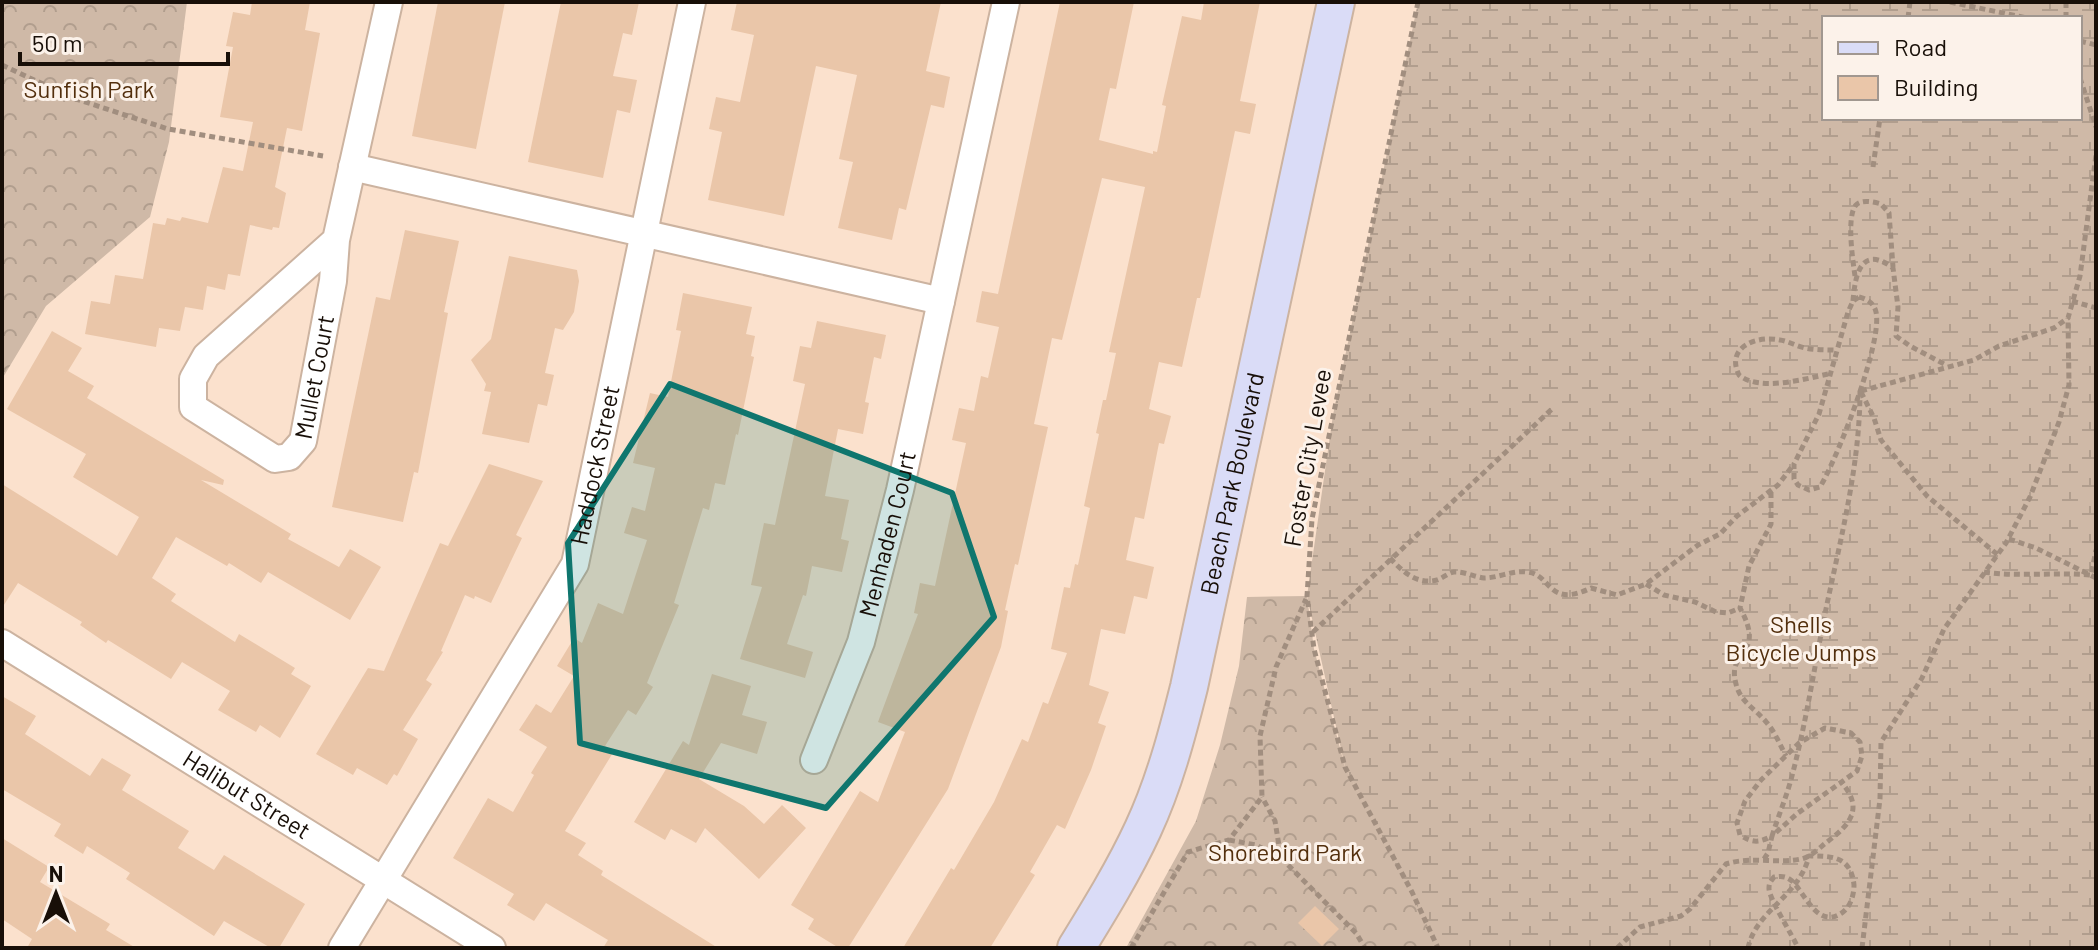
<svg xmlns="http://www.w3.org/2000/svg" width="2098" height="950" font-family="Barlow,sans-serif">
  <defs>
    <pattern id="forest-crowns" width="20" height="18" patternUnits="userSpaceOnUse" patternTransform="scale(2)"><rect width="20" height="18" fill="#cfb9a7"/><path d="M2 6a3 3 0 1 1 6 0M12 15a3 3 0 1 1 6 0" fill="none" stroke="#b19e8e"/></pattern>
    <pattern id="wetland-marsh" width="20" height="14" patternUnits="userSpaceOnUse" patternTransform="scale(2)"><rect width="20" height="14" fill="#cfb9a7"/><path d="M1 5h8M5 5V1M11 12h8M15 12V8" fill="none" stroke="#b19e8e"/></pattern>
  </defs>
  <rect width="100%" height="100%" fill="#fbe1cd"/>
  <g fill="url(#forest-crowns)">
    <polygon points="2,2 187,2 169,142 150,217 46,306 2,379"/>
    <polygon points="1307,596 1314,649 1345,767 1441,948 1126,948 1196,821 1220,745 1239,666 1247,597"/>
  </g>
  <path fill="url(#wetland-marsh)" fill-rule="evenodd" d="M1418 2H2096V948H1439L1345 767 1307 596 1333 415ZM1824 18H2080V118H1824Z"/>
  <g fill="#eac6a9">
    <polygon points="252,2 310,2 305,30 320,33 302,131 287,128 275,187 286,193 279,228 273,227 272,230 250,225 240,276 228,274 225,290 207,286 203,310 185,307 180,331 159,328 156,347 85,334 91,301 110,304 115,275 143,279 153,223 165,225 167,218 180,221 182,217 208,223 223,167 243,171 253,122 220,117 233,47 226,46 233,12 250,15"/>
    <polygon points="438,2 505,2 476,149 412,136"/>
    <polygon points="561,2 639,2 632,35 623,33 613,76 637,80 630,113 617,110 603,178 528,162"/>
    <polygon points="737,2 941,2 926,71 950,77 944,108 931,105 906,210 899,208 892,240 838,228 853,162 839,159 857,75 816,66 784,216 708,200 722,132 709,129 716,97 740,102 754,35 731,30"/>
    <polygon points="1060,2 1134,2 1116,89 1110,88 1099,140 1153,154 1153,151 1157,152 1166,106 1162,105 1182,16 1201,20 1204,2 1260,2 1240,101 1256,104 1250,134 1235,131 1200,298 1197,298 1182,367 1159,362 1149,409 1171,416 1164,444 1159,443 1144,519 1135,517 1126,560 1154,567 1147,599 1134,596 1125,634 1101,629 1089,685 1109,692 1098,723 1106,726 1091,770 1065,829 1057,825 1030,872 1035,875 990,948 903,948 951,868 954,870 994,802 1022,739 1028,742 1043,702 1048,704 1067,653 1051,649 1064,587 1070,588 1075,564 1078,565 1090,508 1084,506 1099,434 1096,433 1103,400 1106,400 1116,353 1109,352 1145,187 1102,178 1062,340 1052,338 1034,424 1048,427 1018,565 1015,564 1005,610 1008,611 1001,647 948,789 848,948 839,948 808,929 814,919 791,905 860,791 878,802 905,732 878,722 918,614 914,613 920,583 935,586 966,443 952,440 959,408 974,411 981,376 988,378 999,327 976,322 982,291 998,294"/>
    <polygon points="405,230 459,241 444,312 448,313 418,473 414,472 403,522 332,507 376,297 390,300"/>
    <polygon points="509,256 577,270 579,281 574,312 563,330 555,328 545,373 554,375 547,406 538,404 529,443 482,434 491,392 484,391 486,384 471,360 491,339"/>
    <polygon points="683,293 752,307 746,334 755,336 751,356 754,357 738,435 736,434 725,485 715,483 709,510 703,508 674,603 679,605 647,683 653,687 636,715 628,710 605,746 614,751 565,831 586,843 578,855 603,871 601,875 718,948 603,948 608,940 546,903 534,921 507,905 514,894 453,858 488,798 513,812 534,775 531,773 547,747 519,730 536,704 551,713 574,676 557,666 574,638 582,643 598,603 623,614 647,540 624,533 632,507 645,511 655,468 633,463 650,393 668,397 681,331 676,330"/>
    <polygon points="817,321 886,335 881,359 874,357 865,402 869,403 863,434 838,429 825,496 849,500 841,539 849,541 842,572 812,566 806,596 803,595 787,644 813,652 805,678 740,659 762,587 751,585 764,523 775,525 805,384 793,381 800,346 811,348"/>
    <polygon points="52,331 82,348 68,371 94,386 87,398 224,480 223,485 201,480 291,534 288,539 339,567 350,549 381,567 350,620 268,572 261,583 229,563 227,566 176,537 152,578 176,594 171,601 235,642 239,634 295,668 291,674 311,686 280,738 260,725 256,732 218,710 230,691 182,662 171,679 108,640 106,643 80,625 82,622 18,583 2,608 2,484 117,556 139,517 73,477 86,454 7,409"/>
    <polygon points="489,464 543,481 516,535 522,538 491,603 475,596 474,599 465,595 441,651 443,652 426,680 432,684 403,730 418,739 397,776 394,774 387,785 357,768 353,775 316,754 368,668 384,671 440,543 448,546"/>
    <polygon points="712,674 751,686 742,715 767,722 757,754 721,743 699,779 744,806 764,824 782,805 806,828 759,879 705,828 696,843 671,829 665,840 634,822 683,741 689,745"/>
    <polygon points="2,696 36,716 25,734 90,776 102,758 131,775 122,790 189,831 178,848 214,870 224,855 305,904 279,948 271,948 224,921 214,936 126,879 130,873 87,846 83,854 54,836 61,824 2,789"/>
    <polygon points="2,838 49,867 40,882 110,924 106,930 136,948 27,948 32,939 2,919"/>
    <polygon points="1315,906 1339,929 1322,946 1298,923"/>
  </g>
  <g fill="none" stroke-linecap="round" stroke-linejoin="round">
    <g stroke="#ccb3a0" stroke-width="30">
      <g id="minor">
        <polyline points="352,167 941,301"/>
        <path id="s1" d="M336 240 206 356 193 379V407L275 459 289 457 303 441 333 281 336 240 389 2"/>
        <path id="s2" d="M2 643 492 948"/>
        <path id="s3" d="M814 760 861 642 900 490 1006 2"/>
        <path id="s4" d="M342 948 575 564 692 2"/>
      </g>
    </g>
    <g stroke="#ccb3a0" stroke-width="40">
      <g id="secondary">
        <path id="s5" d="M1076 948C1100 909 1124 870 1143 829 1164 784 1177 735 1189 687L1336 2"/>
      </g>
    </g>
    <g stroke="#a18e7f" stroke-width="5" stroke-dasharray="6 4" stroke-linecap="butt">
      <polyline points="1418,2 1312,519 1307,596 1314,649 1345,767 1412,892 1438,948"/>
      <polyline points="1950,2 2027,18"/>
      <polyline points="2066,2 2066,18"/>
      <polyline points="1908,18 1910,2"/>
      <polyline points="2080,41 2096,45"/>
      <polyline points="2,65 73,98 168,129 323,156"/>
      <polyline points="2080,78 2096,127"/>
      <polyline points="1873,167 1880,118"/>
      <path d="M1855 276C1853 262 1846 216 1856 205 1862 199 1874 202 1881 204L1889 213 1893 267"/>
      <path d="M1859 297C1867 299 1874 303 1876 312 1883 342 1837 459 1820 487L1809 490 1798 485 1794 479V464L1819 414 1848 312 1853 301Z"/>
      <path d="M1853 301C1855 275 1861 244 1893 268L1898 307 1896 336 1910 346 1946 365"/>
      <polyline points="2072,301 2096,308"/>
      <path d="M1828 374C1805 379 1759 392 1739 375 1725 347 1757 335 1780 340 1788 341 1796 346 1805 348 1815 350 1826 350 1837 350"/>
      <polyline points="1861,391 1974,360 1999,346 2054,328 2068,318 2080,276 2096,155"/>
      <polyline points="1861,392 1874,418 1881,440 1927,496 1998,555"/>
      <path d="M1771 492V524L1749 566 1740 608C1767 657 1726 648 1736 684 1740 702 1756 709 1767 723 1775 732 1780 745 1786 756"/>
      <polyline points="2009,539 2036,548 2096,578"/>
      <path d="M1390 558C1403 572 1417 585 1437 580 1443 578 1448 573 1454 572 1463 571 1475 577 1484 578 1498 578 1513 570 1527 572 1552 574 1547 609 1591 588L1617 595 1646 584 1698 545 1720 534 1737 516 1778 485 1794 464"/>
      <path d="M1984 572C2019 577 2055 572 2091 575L2096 550"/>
      <polyline points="1646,584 1664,595 1695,602 1716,612 1728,613 1740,608"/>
      <polyline points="1313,632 1553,408"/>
      <polyline points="1229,840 1256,845 1281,858 1275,821 1262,797"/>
      <polyline points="1281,858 1356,933 1365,948"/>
      <path d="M1764 859 1768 853 1772 836 1798 813 1857 771 1862 756 1860 742 1851 733 1825 728 1799 743 1761 780 1745 801 1737 823 1740 835C1752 843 1759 843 1772 836 1779 814 1788 793 1793 772 1807 718 1815 663 1826 609 1841 537 1860 464 1860 391"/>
      <polyline points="1131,948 1188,852 1229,840 1262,797 1260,736 1276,667 1306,599"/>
      <path d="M1617 948 1640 927 1681 916 1690 909 1726 864C1751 856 1776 864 1801 859 1811 857 1819 848 1827 842 1851 824 1864 808 1841 782"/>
      <path d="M1748 948C1756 910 1799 897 1809 856 1832 856 1851 856 1854 885 1854 894 1851 906 1843 912 1818 931 1805 893 1792 881 1786 876 1782 876 1774 877 1771 881 1769 882 1769 888 1768 897 1793 936 1798 948"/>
      <polyline points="1862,948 1880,799 1881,742 1922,678 1944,629 2006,543 2030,497 2059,422 2069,385 2068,318"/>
    </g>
    <use href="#minor" stroke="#fff" stroke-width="26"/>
    <use href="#secondary" stroke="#dadcf7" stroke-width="36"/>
  </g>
  <path fill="#0f766e" fill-opacity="0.2" stroke="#0f766e" stroke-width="6" stroke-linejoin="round" d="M670 384 952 493 994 617 826 808 580 743 568 543Z"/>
  <g text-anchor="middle" stroke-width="6" stroke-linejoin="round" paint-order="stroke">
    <g font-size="24" fill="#532f0d" stroke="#fcf2ea">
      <text x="89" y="98">Sunfish Park</text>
      <text x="1801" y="633">Shells<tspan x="1801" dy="28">Bicycle Jumps</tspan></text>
      <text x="1285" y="861">Shorebird Park</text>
    </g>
    <g font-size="24" fill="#180f08" stroke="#fcf2ea">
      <text dy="8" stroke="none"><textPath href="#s1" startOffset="426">Mullet Court</textPath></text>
      <text transform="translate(1308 458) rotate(-80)" y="8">Foster City Levee</text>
      <text dy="8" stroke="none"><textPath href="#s4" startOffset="550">Haddock Street</textPath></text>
      <text dy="8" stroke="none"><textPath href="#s5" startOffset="494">Beach Park Boulevard</textPath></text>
      <text dy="8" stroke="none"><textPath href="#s3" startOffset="238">Menhaden Court</textPath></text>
      <text dy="8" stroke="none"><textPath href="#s2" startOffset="288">Halibut Street</textPath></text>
    </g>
  </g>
  <rect width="2098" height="950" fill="none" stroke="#180f08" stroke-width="8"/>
  <rect x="1822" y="16" width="260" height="104" fill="#fcf2ea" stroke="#a19790" stroke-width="2"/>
  <rect x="1838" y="42" width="40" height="12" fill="#dadcf7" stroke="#a19790" stroke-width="2"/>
  <text x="1894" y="56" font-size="24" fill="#180f08">Road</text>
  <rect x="1838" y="76" width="40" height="24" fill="#eac6a9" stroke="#a19790" stroke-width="2"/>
  <text x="1894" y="96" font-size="24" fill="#180f08">Building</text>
  <g transform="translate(56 894)" stroke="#fcf2ea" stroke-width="6" paint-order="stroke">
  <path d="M0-6L14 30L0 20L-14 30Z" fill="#180f08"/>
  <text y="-12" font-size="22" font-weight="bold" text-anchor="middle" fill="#180f08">N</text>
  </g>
  <path d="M20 52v12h208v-12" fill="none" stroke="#180f08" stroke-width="4"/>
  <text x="32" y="52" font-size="24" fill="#180f08" stroke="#fcf2ea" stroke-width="6" paint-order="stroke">50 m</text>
</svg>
